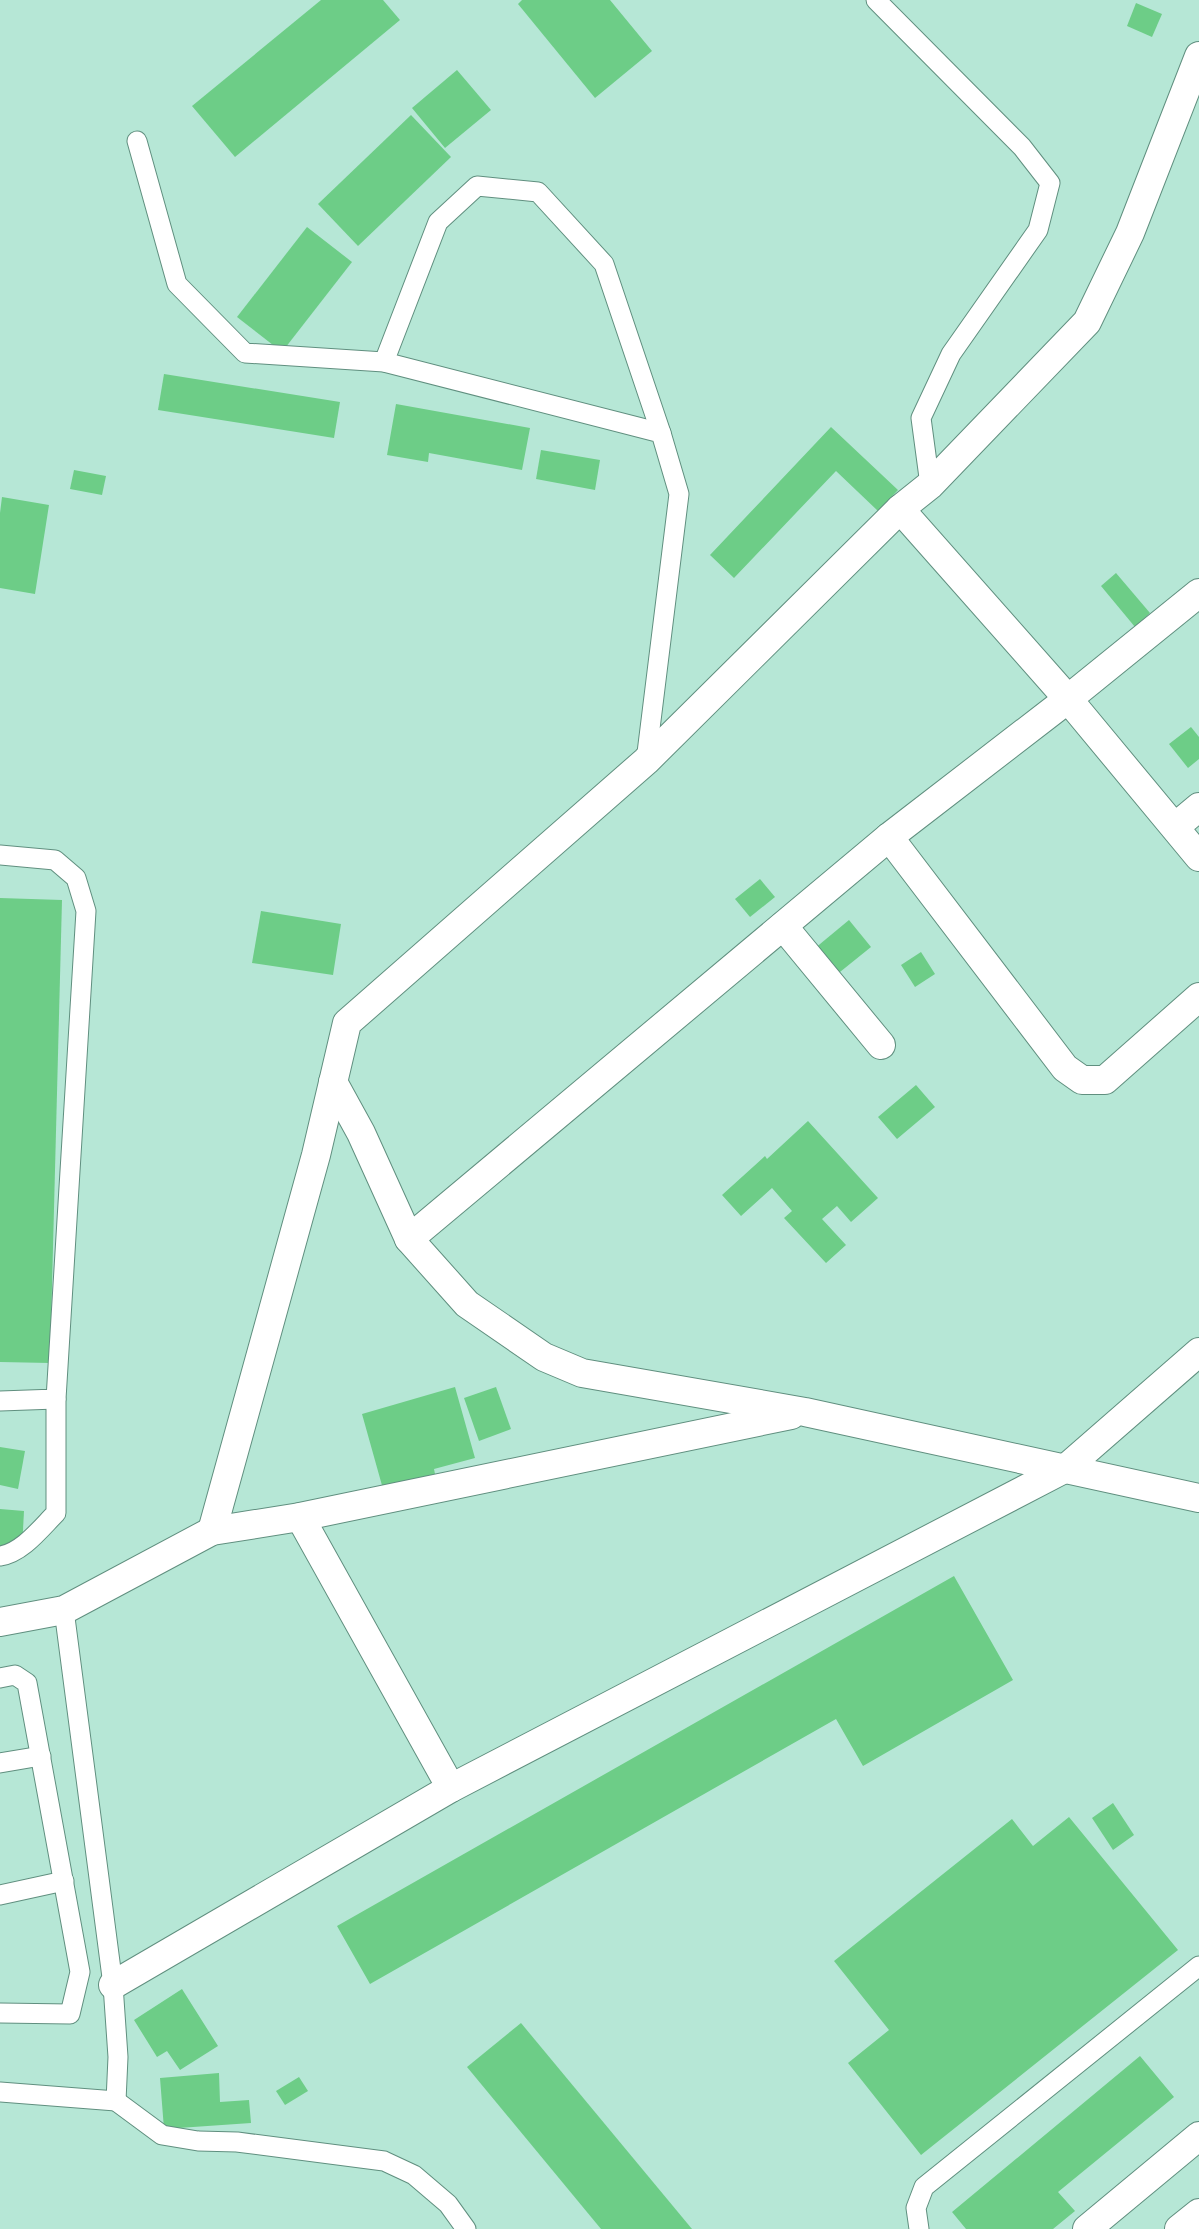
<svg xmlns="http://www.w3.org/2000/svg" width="1199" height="2229" font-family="'Times New Roman',serif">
  <rect width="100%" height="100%" fill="#b6e7d6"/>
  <g fill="#6dcd87">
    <polygon points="321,0 383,0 400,20 235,157 192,106"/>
    <polygon points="522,0 610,0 652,51 595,98 518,4"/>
    <polygon points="1136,3 1162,14 1152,37 1127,26"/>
    <polygon points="457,70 491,110 445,148 412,108"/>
    <polygon points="411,115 451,157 358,246 318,204"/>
    <polygon points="307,227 352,262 282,352 237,317"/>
    <polygon points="164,374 340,402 334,438 158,410"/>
    <polygon points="396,404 530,428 522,470 429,453 428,462 387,455"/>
    <polygon points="831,427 898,490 878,511 836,471 734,578 710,555"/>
    <polygon points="541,450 600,460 595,490 536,479"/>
    <polygon points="74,470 106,476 102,495 70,489"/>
    <polygon points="2,497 49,505 35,594 0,588 0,513"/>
    <polygon points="1116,573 1150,613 1135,627 1101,586"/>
    <polygon points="1191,727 1199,737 1199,759 1188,768 1169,744"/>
    <polygon points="760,879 775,897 750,917 735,899"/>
    <polygon points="0,898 62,900 50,1363 0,1362"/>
    <polygon points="261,911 341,924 333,975 252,963"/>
    <polygon points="849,920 871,947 835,976 814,949"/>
    <polygon points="921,952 935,974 915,987 901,965"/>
    <polygon points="916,1085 935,1107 897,1139 878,1117"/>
    <polygon points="808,1121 878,1198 851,1222 837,1206 822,1219 846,1245 826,1263 784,1218 792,1211 772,1188 741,1216 722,1195 765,1156 767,1159"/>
    <polygon points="455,1387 475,1458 434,1469 435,1474 383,1489 362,1414"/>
    <polygon points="496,1387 511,1429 479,1441 464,1398"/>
    <polygon points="0,1447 25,1451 18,1489 0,1485"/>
    <polygon points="0,1509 24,1511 22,1549 0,1547"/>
    <polygon points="954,1576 1013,1680 863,1766 836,1719 370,1984 337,1926"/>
    <polygon points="1113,1803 1134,1835 1113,1850 1092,1818"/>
    <polygon points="1069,1817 1178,1950 921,2155 848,2063 889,2030 834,1961 1012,1819 1033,1846"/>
    <polygon points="182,1989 218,2046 180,2070 167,2051 157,2057 134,2020"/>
    <polygon points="521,2023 692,2229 601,2229 467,2067"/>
    <polygon points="1140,2056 1174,2097 1058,2192 1075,2211 1053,2229 966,2229 952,2212"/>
    <polygon points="219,2073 220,2102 249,2100 251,2123 164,2129 160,2078"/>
    <polygon points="299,2077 308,2091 285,2105 276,2091"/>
  </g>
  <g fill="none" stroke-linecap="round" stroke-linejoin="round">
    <g stroke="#608f7f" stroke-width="21">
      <g id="lane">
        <polyline points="876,0 1022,147 1050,183 1038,230 951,354 921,418 930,485"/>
        <polyline points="137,141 177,284 245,353 384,362 661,433 679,494 646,761"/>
        <polyline points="384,362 438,222 477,186 538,192 604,264 661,433"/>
        <polyline points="0,855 55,860 76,878 86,911 56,1399 0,1401"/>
        <path d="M0 1556C22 1553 41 1528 56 1513V1399"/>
        <polyline points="0,1678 15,1675 27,1683 80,1972 70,2014 0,2013"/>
        <polyline points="0,1763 41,1756"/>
        <polyline points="0,1895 64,1881"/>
        <polyline points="0,2092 116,2101 118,2057 113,1985 64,1610"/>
        <polyline points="116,2101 162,2135 198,2141 237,2142 384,2161 414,2175 448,2204 466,2229"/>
        <polyline points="919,2229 916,2208 924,2187 1199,1966"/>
      </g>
    </g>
    <g stroke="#608f7f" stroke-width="30">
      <g id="street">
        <polyline points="900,509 1068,699 1199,857"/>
        <polyline points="1175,827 1199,807"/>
        <polyline points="889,837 1065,1068 1082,1080 1105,1080 1199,997"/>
        <polyline points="783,926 881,1045"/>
        <polyline points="333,1082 361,1133 409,1239 467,1304 544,1357 582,1373 805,1412 1199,1498"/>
        <polyline points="409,1239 889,837 1068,699 1199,593"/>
        <polyline points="300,1517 451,1788"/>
        <polyline points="212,1531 316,1155 347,1023 646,761 900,509 930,485 1087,322 1130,233 1199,56"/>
        <polyline points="0,1622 64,1610 212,1531 300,1517 791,1415"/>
        <polyline points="113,1985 451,1788 1066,1468 1199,1352"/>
      </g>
    </g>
    <g stroke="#608f7f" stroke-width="30">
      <g id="secondary">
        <polyline points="1087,2229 1199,2136"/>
        <polyline points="1179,2229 1199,2213"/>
      </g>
    </g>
    <use href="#lane" stroke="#fff" stroke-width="19"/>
    <use href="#street" stroke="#fff" stroke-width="28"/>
    <use href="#secondary" stroke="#fff" stroke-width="28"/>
  </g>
</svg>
